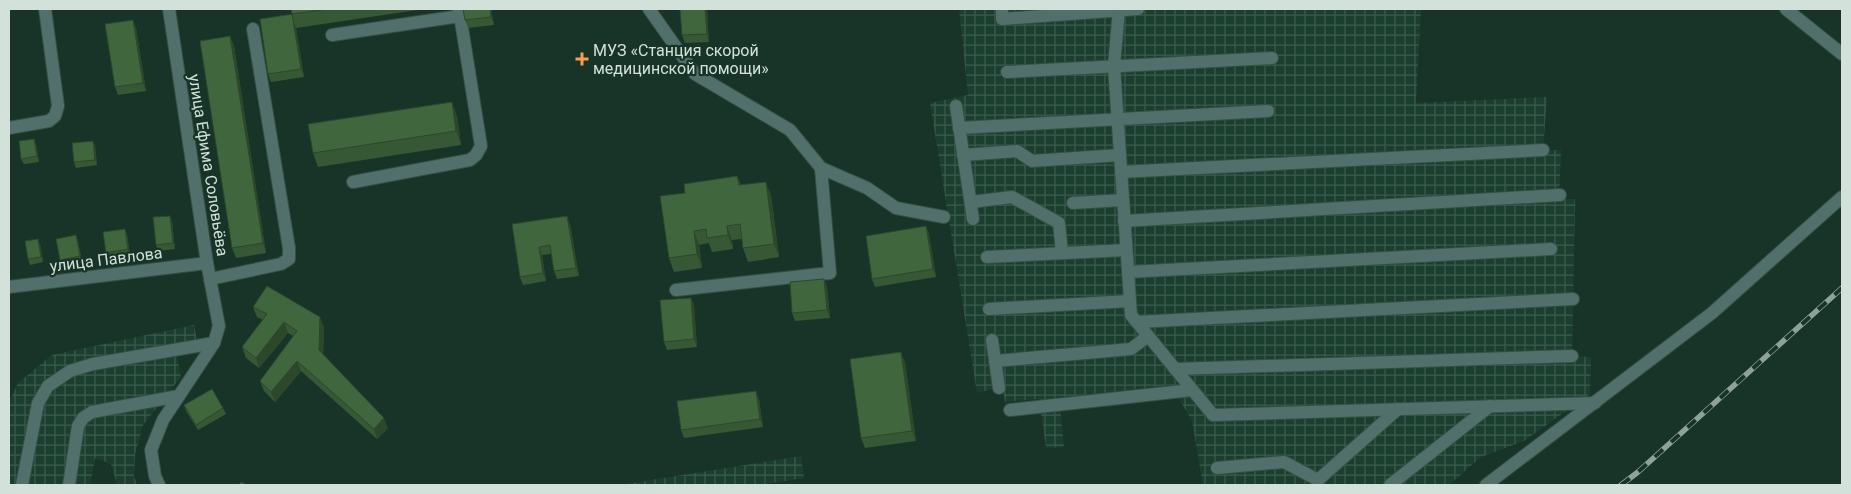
<svg xmlns="http://www.w3.org/2000/svg" width="1851" height="494" font-family="Roboto,sans-serif">
  <defs>
    <pattern id="industrial-grid" width="8" height="8" patternUnits="userSpaceOnUse" patternTransform="scale(1.25)"><rect width="8" height="8" fill="#1b3f2f"/><path d="M0 4h8M4 0v8" fill="none" stroke="#3b5a4d"/></pattern>
  </defs>
  <rect width="100%" height="100%" fill="#183428"/>
  <g fill="url(#industrial-grid)">
    <polygon points="959,9 1421,9 1416,103 1547,97 1543,150 1561,150 1559,199 1575,199 1572,356 1591,357 1590,394 1524,441 1481,457 1449,485 1203,485 1192,421 1171,385 1059,398 1064,447 1046,448 1039,399 1005,402 1002,387 977,393 930,103 968,95"/>
    <polygon points="194,325 197,341 175,346 181,377 143,425 135,455 134,476 137,485 117,485 111,464 95,458 90,485 9,485 9,402 18,383 52,355"/>
    <polygon points="801,456 804,478 757,485 620,485"/>
  </g>
  <g fill="none" stroke-linecap="round" stroke-linejoin="round">
    <g stroke="#365044" stroke-width="14">
      <g id="minor">
        <polyline points="649,9 695,74 790,130 821,168 830,273 676,290"/>
        <polyline points="1002,9 1002,19 1138,9"/>
        <polyline points="1119,9 1114,66 1131,315 1213,415 1595,403"/>
        <polyline points="1786,9 1842,54"/>
        <polyline points="332,35 460,16"/>
        <polyline points="1007,72 1272,58"/>
        <polyline points="956,106 973,219"/>
        <polyline points="9,128 49,121 55,116 58,106 45,9"/>
        <polyline points="959,128 1268,111"/>
        <polyline points="963,155 1017,151 1032,161 1120,155"/>
        <polyline points="821,168 867,188 896,208 944,217"/>
        <polyline points="1121,172 1543,150"/>
        <polyline points="353,182 470,160 476,155 481,146 459,9"/>
        <polyline points="971,202 1012,197 1059,223 1062,253"/>
        <polyline points="1073,203 1123,200"/>
        <polyline points="1124,221 1560,195"/>
        <polyline points="987,257 1126,250"/>
        <polyline points="1128,272 1551,249"/>
        <polyline points="210,279 281,264 289,259 289,248 253,29"/>
        <polyline points="9,287 207,263"/>
        <polyline points="989,309 1130,301"/>
        <polyline points="1137,322 1573,299"/>
        <polyline points="992,340 999,388"/>
        <polyline points="995,361 1131,349 1148,336"/>
        <polyline points="1175,369 1572,356"/>
        <polyline points="1010,410 1192,390"/>
        <polyline points="1217,468 1284,462 1318,480 1398,409"/>
        <polyline points="22,485 38,403 48,386 70,371 93,364 214,343"/>
        <polyline points="69,485 78,426 83,418 92,412 179,396"/>
        <polyline points="159,485 155,476 151,450 163,420 214,343 219,326 207,263 169,9"/>
        <polyline points="1390,485 1490,406"/>
        <polyline points="1486,485 1712,313 1842,197"/>
      </g>
    </g>
    <use href="#minor" stroke="#52706b" stroke-width="12"/>
    <g stroke="#8ea298" stroke-width="5.5">
      <polyline id="rail" points="1621,485 1638,472 1842,288"/>
    </g>
    <use href="#rail" stroke="#183428" stroke-width="4" stroke-dasharray="11" stroke-linecap="butt"/>
  </g>
  <g fill="#375835">
    <polygon points="291,9 424,9 296,28 304,77 271,82 268,74 292,14"/>
    <polygon points="491,9 494,25 468,28 465,20"/>
    <polygon points="680,9 707,9 709,42 685,43 682,35"/>
    <polygon points="133,20 136,28 146,91 118,95 115,87"/>
    <polygon points="230,36 234,46 266,253 236,258 232,248"/>
    <polygon points="457,116 461,145 318,167 313,153"/>
    <polygon points="34,139 36,144 39,162 24,164 21,159"/>
    <polygon points="93,141 95,146 97,165 76,168 74,162"/>
    <polygon points="737,176 741,185 771,195 779,257 748,262 743,248 742,239 732,240 733,249 712,252 709,243 699,245 702,268 674,272 669,258 685,193"/>
    <polygon points="170,216 172,221 175,249 158,251 156,245"/>
    <polygon points="512,224 570,224 579,276 557,279 554,271 551,254 542,255 546,281 523,285 520,277"/>
    <polygon points="926,226 929,234 936,277 875,287 872,279"/>
    <polygon points="125,229 127,234 130,255 108,258 106,253"/>
    <polygon points="78,241 82,262 62,265 60,260"/>
    <polygon points="40,244 43,262 30,265 28,259"/>
    <polygon points="824,279 827,287 830,318 795,321 792,313"/>
    <polygon points="691,298 694,306 697,347 667,350 664,342"/>
    <polygon points="253,307 324,327 323,354 388,428 377,439 301,371 275,402 264,391 260,381 293,336 288,333 259,368 246,358 242,347 263,320 257,317"/>
    <polygon points="905,362 916,441 865,448 861,438"/>
    <polygon points="759,399 763,427 684,438 681,430"/>
    <polygon points="184,405 223,408 226,414 198,430 186,411"/>
  </g>
  <g fill="#2d472b">
    <polygon points="490,9 491,9 494,25 491,17"/>
    <polygon points="705,9 707,9 709,42 707,34"/>
    <polygon points="133,20 136,28 146,91 143,83"/>
    <polygon points="293,20 296,28 304,77 301,69"/>
    <polygon points="230,36 234,46 266,253 263,243"/>
    <polygon points="452,102 457,116 461,145 456,131"/>
    <polygon points="34,139 36,144 39,162 37,156"/>
    <polygon points="93,141 95,146 97,165 95,160"/>
    <polygon points="766,182 771,195 779,257 774,244"/>
    <polygon points="170,216 172,221 175,249 173,243"/>
    <polygon points="567,216 570,224 579,276 576,268"/>
    <polygon points="727,226 732,240 733,249 728,235"/>
    <polygon points="926,226 929,234 936,277 933,269"/>
    <polygon points="125,229 127,234 130,255 128,249"/>
    <polygon points="694,231 699,245 702,268 697,254"/>
    <polygon points="76,235 78,241 82,262 80,256"/>
    <polygon points="38,239 40,244 43,262 41,257"/>
    <polygon points="539,247 542,255 546,281 543,273"/>
    <polygon points="824,279 827,287 830,318 827,310"/>
    <polygon points="691,298 694,306 697,347 694,339"/>
    <polygon points="320,317 324,327 323,360 319,350"/>
    <polygon points="284,322 288,333 259,368 256,358"/>
    <polygon points="901,352 905,362 916,441 912,431"/>
    <polygon points="297,361 301,371 275,402 271,392"/>
    <polygon points="756,391 759,399 763,427 760,419"/>
    <polygon points="384,418 388,428 377,439 374,429"/>
  </g>
  <g fill="#40663e" stroke="#2d472b">
    <polygon points="291,9 328,9 292,14"/>
    <polygon points="463,9 490,9 491,17 465,20"/>
    <polygon points="680,9 705,9 707,34 682,35"/>
    <polygon points="292,14 293,20 301,69 268,74 260,19 293,14"/>
    <polygon points="133,20 143,83 115,87 105,24"/>
    <polygon points="230,36 263,243 232,248 200,41"/>
    <polygon points="452,102 456,131 313,153 308,124"/>
    <polygon points="34,139 37,156 21,159 19,141"/>
    <polygon points="93,141 95,160 74,162 72,143"/>
    <polygon points="737,176 739,185 766,182 774,244 743,248 740,224 727,226 728,235 707,238 706,229 694,231 697,254 669,258 660,196 685,193 684,184"/>
    <polygon points="170,216 173,243 156,245 153,217"/>
    <polygon points="567,216 576,268 554,271 550,245 539,247 543,273 520,277 512,224"/>
    <polygon points="926,226 933,269 872,279 866,236"/>
    <polygon points="125,229 128,249 106,253 103,232"/>
    <polygon points="76,235 80,256 60,260 56,239"/>
    <polygon points="38,239 41,257 28,259 25,241"/>
    <polygon points="824,279 827,310 792,313 790,282"/>
    <polygon points="267,286 320,317 319,350 384,418 374,429 297,361 271,392 260,381 297,331 284,322 256,358 242,347 267,314 253,307"/>
    <polygon points="691,298 694,339 664,342 660,300"/>
    <polygon points="901,352 912,431 861,438 850,359"/>
    <polygon points="212,389 223,408 196,425 184,405"/>
    <polygon points="756,391 760,419 681,430 677,401"/>
    <polygon points="241,482 247,485 239,485"/>
  </g>
  <path fill="#fa9f4e" stroke="#183428" stroke-width="2" d="M579.5 51.5h5v5h5v5h-5v5h-5v-5h-5v-5h5z"/>
  <g text-anchor="middle" stroke-width="4.5" stroke-linejoin="round" paint-order="stroke">
    <g font-size="16" fill="#d2e1d9" stroke="#183428" text-anchor="start">
      <text x="593" y="56">МУЗ «Станция скорой<tspan x="593" dy="18">медицинской помощи»</tspan></text>
    </g>
    <g font-size="16" fill="#d2e1d9" stroke="#183428">
      <text transform="translate(209 165) rotate(81)" y="6">улица Ефима Соловьёва</text>
      <text transform="translate(106 259) rotate(-7)" y="6">улица Павлова</text>
    </g>
  </g>
  <rect width="1851" height="494" fill="none" stroke="#d2e1d9" stroke-width="20"/>
</svg>
